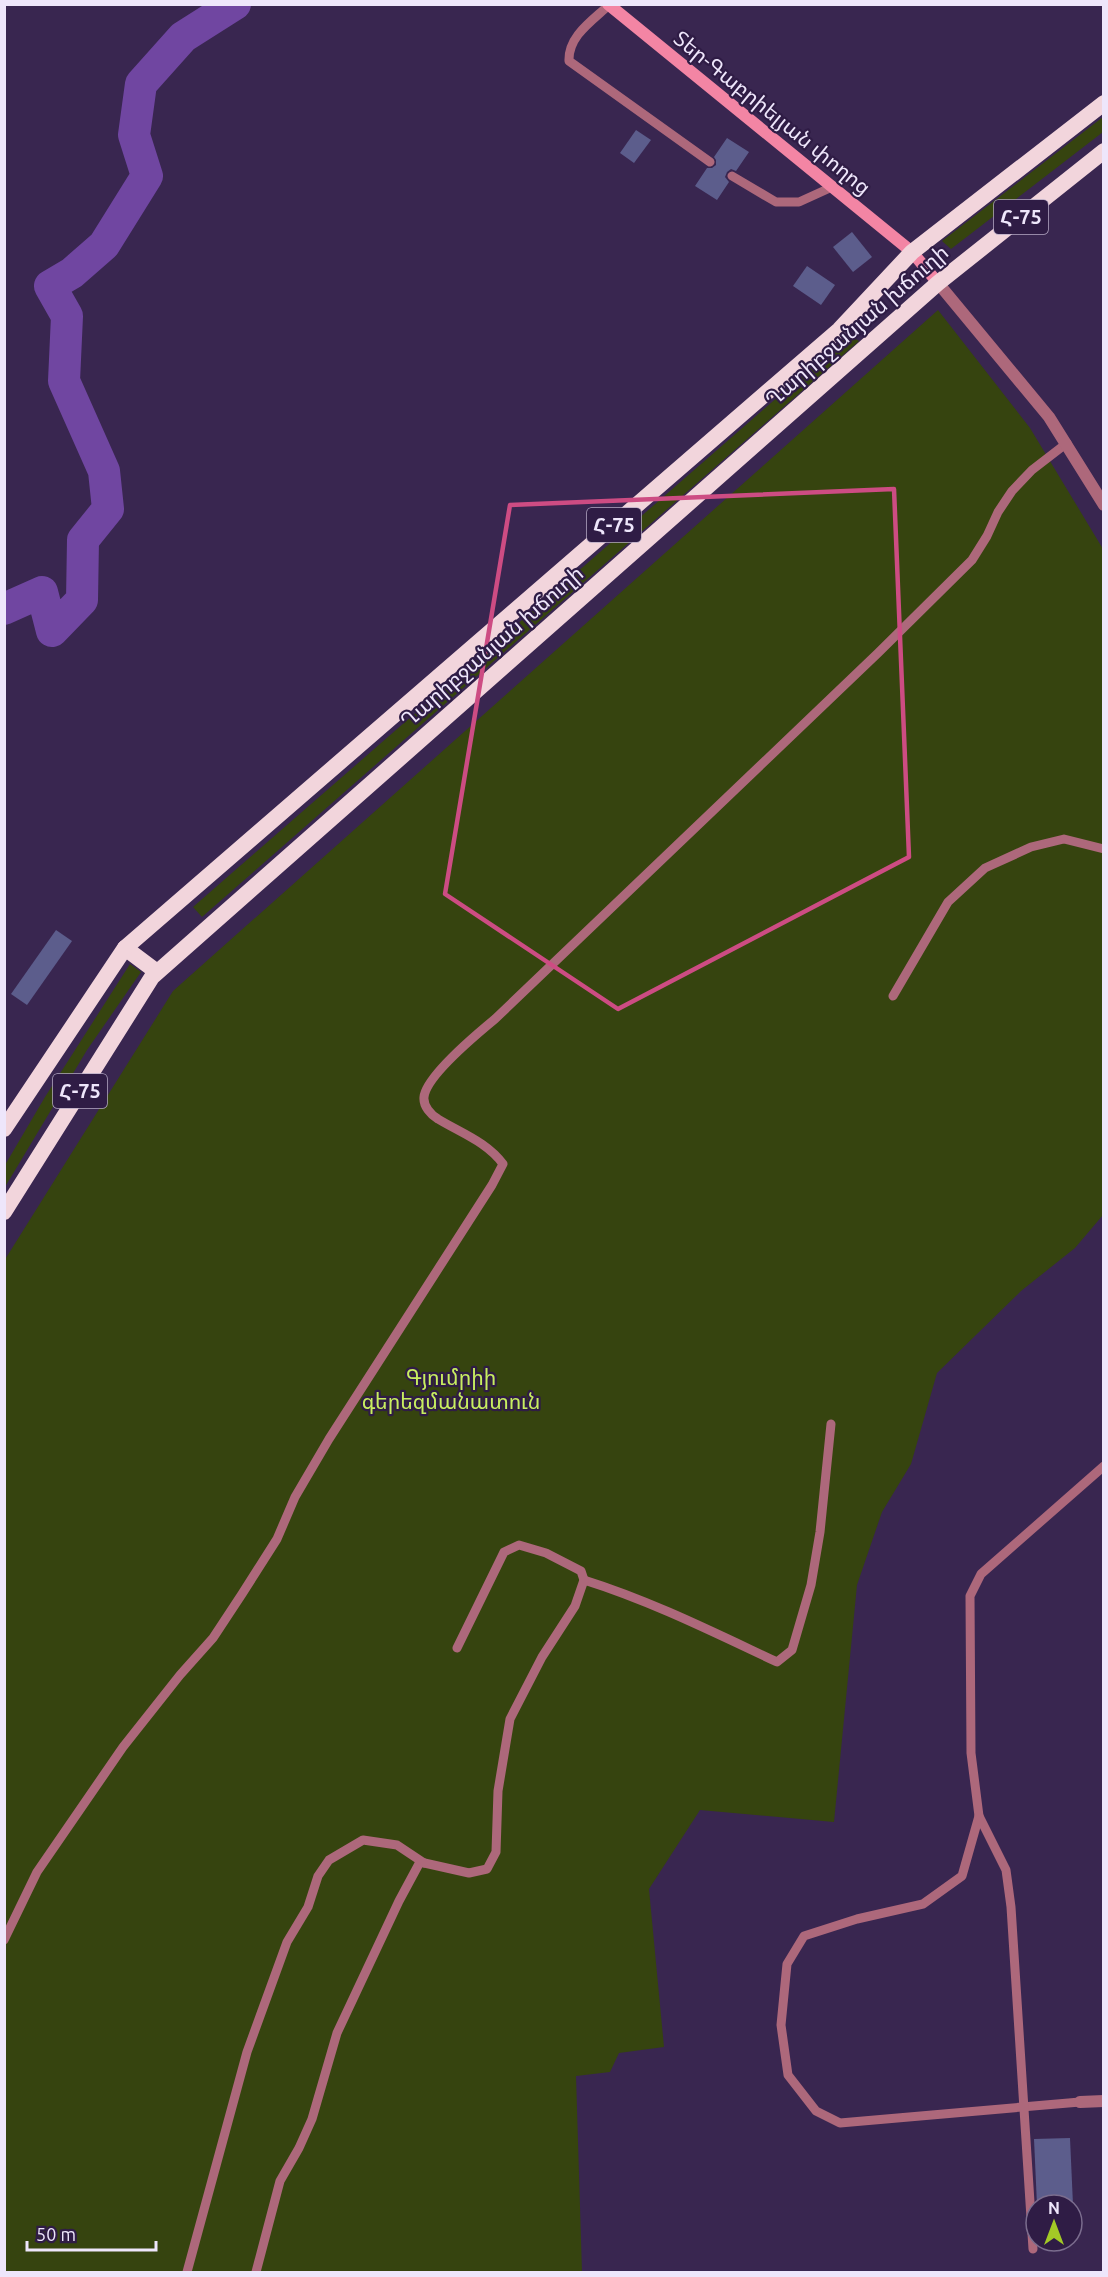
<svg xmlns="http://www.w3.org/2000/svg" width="1108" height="2277" font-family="Ubuntu,'Noto Sans Armenian',sans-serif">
  <rect width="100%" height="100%" fill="#392650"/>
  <g fill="#36440f">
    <polygon points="1103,117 1103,132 951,249 942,241"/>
    <polygon points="938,310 1030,428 1103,549 1103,1215 1075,1248 1021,1291 937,1373 911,1464 882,1512 857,1585 834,1822 700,1810 649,1889 664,2047 619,2053 610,2072 576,2076 582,2272 5,2272 4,1261 173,991"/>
    <polygon points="849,335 859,341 202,917 193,907"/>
    <polygon points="130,964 141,972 87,1050 5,1187 5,1165 45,1097"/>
  </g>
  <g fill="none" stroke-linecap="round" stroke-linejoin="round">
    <polyline stroke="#7046a1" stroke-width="32" points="4,609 42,592 52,631 82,600 83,540 108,509 104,471 64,381 67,316 50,286 72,273 104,245 147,176 134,135 141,84 183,37 235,4"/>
  </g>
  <g fill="#5c5d8c">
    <polygon points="636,130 651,140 634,163 620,153"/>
    <polygon points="727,138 749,152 736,171 731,169 727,172 725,177 729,182 717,200 695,186 707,168 712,168 716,165 716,160 714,157"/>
    <polygon points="852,232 872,257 853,272 833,247"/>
    <polygon points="807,266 835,285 821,305 793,286"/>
    <polygon points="56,930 72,941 27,1005 11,994"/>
    <polygon points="1070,2138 1073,2205 1037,2205 1034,2139"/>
  </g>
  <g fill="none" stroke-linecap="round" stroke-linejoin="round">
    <g stroke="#ad687b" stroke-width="9">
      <path d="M609 5C592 21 568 36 569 61L710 162"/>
      <polyline points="732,176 776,202 799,202 832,187"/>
      <polyline points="893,996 948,902 985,868 1031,847 1064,839 1104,849"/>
      <path d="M584 1580C651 1601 713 1632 777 1662L792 1650 811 1585 820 1532 831 1424"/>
      <polyline points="979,1816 962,1876 923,1904 857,1919 804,1936 787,1964 781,2025 788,2075 816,2111 840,2123 1080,2102"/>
      <path d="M4 1940 37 1872 123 1747 180 1675 213 1638 242 1594 277 1539 295 1497 329 1439 492 1185 503 1164C487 1142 461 1133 438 1119 431 1115 423 1106 424 1097 426 1076 478 1033 495 1019L878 653 972 560 987 536 998 512 1012 491 1032 470 1067 443"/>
      <polyline points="1033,2249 1011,1907 1006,1870 979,1816 971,1753 970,1596 981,1574 1104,1466"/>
      <polyline points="187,2272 247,2052 287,1942 308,1907 318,1876 329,1860 363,1840 397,1845 424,1863"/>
      <polyline points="256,2272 280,2181 299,2148 312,2119 337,2033 399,1901 420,1862 469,1873 487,1869 496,1852 498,1791 510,1719 542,1657 575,1606 584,1580 581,1571 546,1553 519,1545 504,1552 457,1648"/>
    </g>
    <g stroke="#ad687b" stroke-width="12">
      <polyline points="938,283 1049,417 1104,505"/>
      <polyline points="1080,2102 1104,2101"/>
    </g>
    <polyline stroke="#f385a4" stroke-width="12" points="608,4 912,252 938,283"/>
    <g stroke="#f2d5dc" stroke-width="16">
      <polyline points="125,948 157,972"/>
      <polyline points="4,1129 125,948 839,330 912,252 1104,103"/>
      <polyline points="4,1212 152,977 938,283 1104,151"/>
    </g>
  </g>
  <path fill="none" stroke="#cd4c83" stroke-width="4.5" stroke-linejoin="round" d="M894 489 909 857 618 1009 445 894 510 505Z"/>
  <g text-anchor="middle" stroke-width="4.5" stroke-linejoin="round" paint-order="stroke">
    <g fill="#2f1c45" stroke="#b5a9c4" stroke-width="1.5">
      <rect x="994" y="200" width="54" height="34" rx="4.5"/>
      <rect x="587" y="508" width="54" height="34" rx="4.5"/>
      <rect x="53" y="1074" width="54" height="34" rx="4.5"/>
    </g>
    <g font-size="20" font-weight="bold" fill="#eee6fb">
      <text x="1021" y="224">Հ-75</text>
      <text x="614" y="532">Հ-75</text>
      <text x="80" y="1098">Հ-75</text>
    </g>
    <g font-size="21" fill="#eee6fb" stroke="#2f1c45">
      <text transform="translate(772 113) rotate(39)" y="7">Տեր-Գաբրիելյան փողոց</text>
      <text transform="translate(857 326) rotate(-41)" y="7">Ղարիբջանյան խճուղի</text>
      <text transform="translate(492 647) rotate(-41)" y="7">Ղարիբջանյան խճուղի</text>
    </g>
    <g font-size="21" fill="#c8ee60" stroke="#2f1c45">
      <text x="451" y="1385">Գյումրիի<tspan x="451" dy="24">գերեզմանատուն</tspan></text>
    </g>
  </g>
  <rect width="1108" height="2277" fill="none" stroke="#eee6fb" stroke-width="12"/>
  <g transform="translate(1054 2223)"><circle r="28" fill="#2f1c45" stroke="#7b6d8e" stroke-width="1.5"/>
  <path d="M0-4.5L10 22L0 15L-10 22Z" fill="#a3c926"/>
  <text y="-9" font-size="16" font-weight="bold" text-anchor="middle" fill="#eee6fb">N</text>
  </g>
  <path d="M27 2241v9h129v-9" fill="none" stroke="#eee6fb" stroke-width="3"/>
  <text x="36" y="2241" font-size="18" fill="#eee6fb" stroke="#2f1c45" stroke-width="4.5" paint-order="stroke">50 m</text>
</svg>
